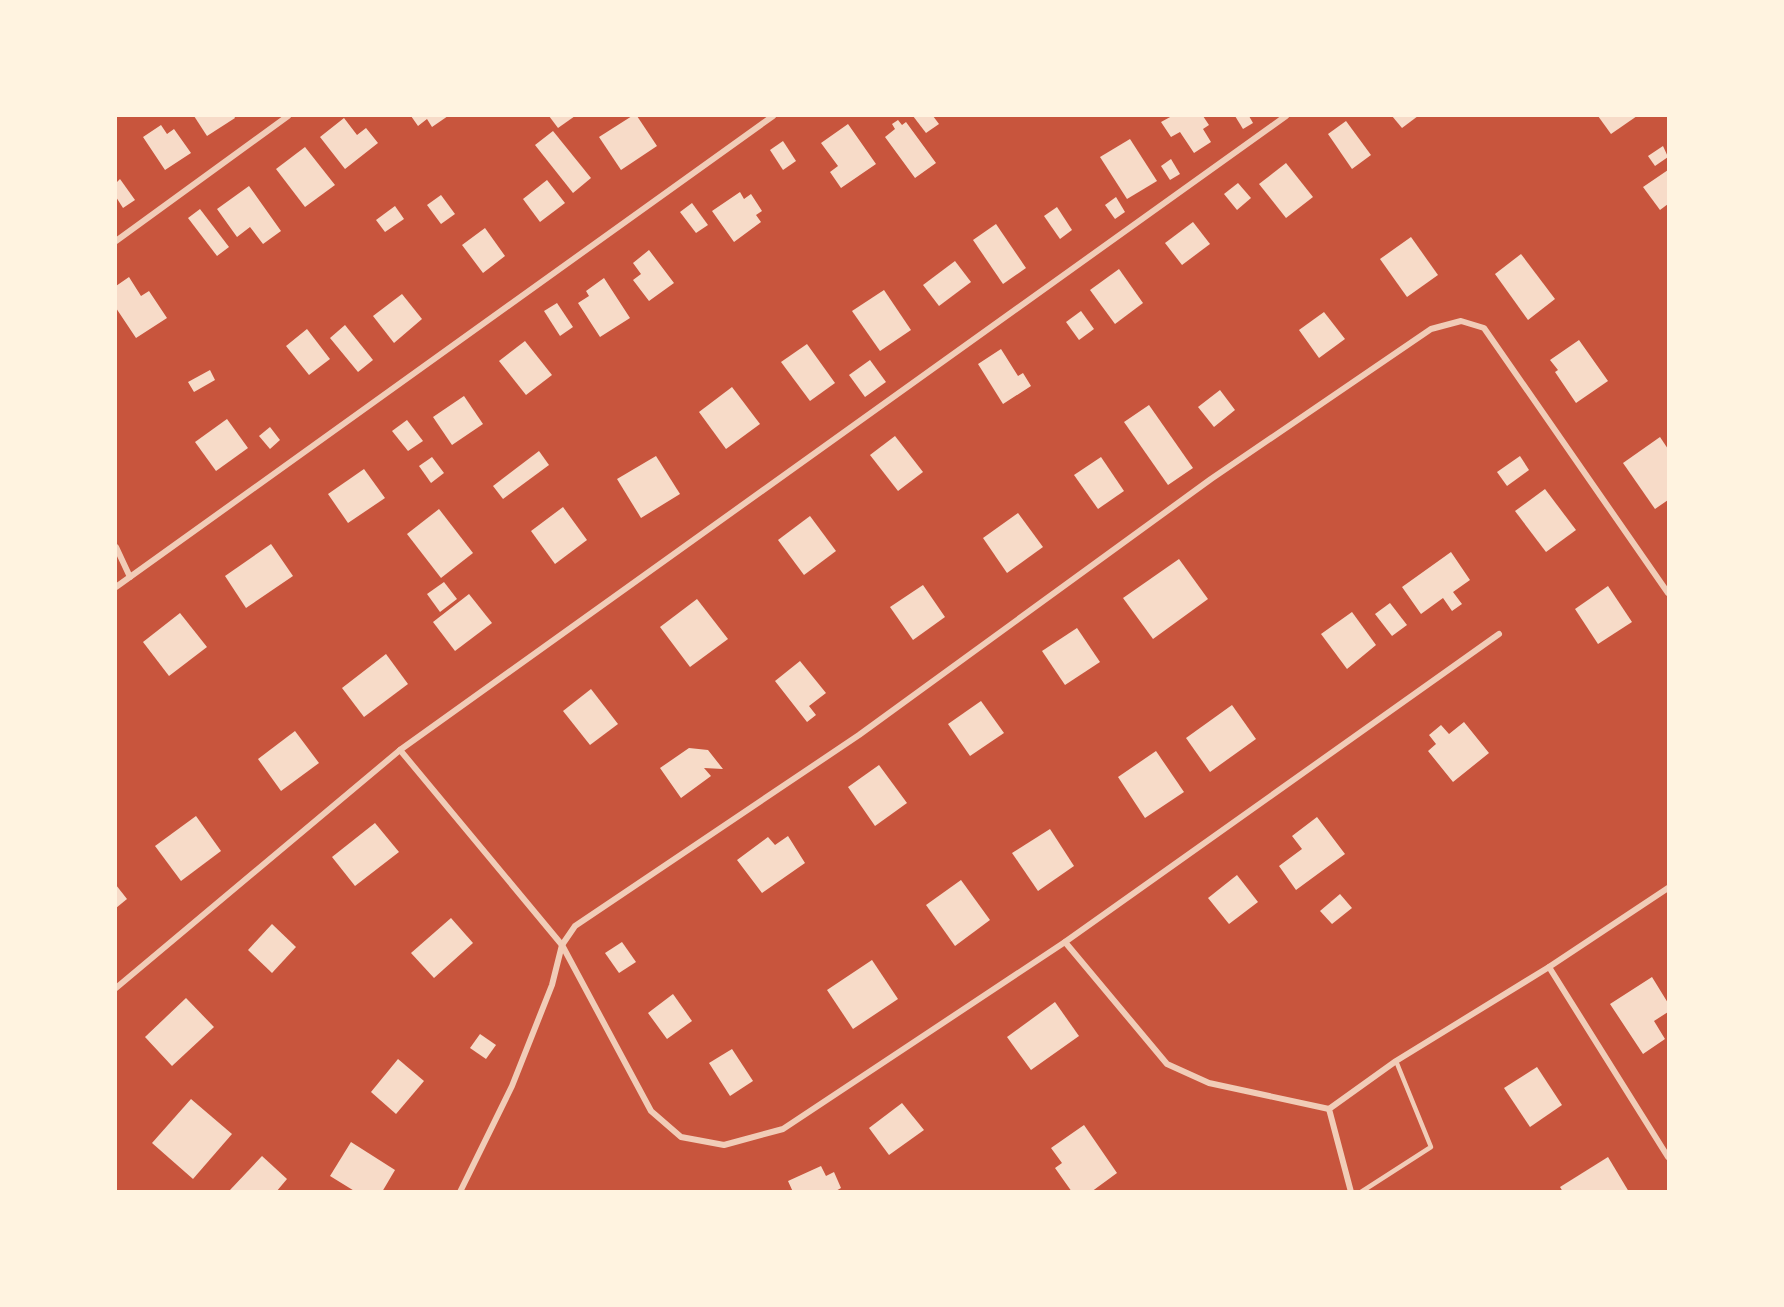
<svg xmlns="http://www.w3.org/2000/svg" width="1784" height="1307" font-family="'Nunito Sans',sans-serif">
  <rect width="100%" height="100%" fill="#c8553d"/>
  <g fill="#f7dbc8">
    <polygon points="194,116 234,116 235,118 207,136"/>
    <polygon points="411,116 448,116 432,127 427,119 418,126"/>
    <polygon points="549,116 575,116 558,128"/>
    <polygon points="632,116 637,116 657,146 621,170 599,137"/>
    <polygon points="913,116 933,116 939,124 926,133"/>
    <polygon points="1172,116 1203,116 1209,125 1203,129 1211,142 1194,153 1180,132 1171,137 1161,122"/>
    <polygon points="1235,116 1249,116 1253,123 1243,129"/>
    <polygon points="1392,116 1418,116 1402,128"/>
    <polygon points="1598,116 1637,116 1611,134"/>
    <polygon points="344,118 357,135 366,128 378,143 345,169 320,137"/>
    <polygon points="898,120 902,125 906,122 936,163 915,178 885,137 895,129 892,124"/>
    <polygon points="1346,121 1371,155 1352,169 1328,134"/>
    <polygon points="848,124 876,164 841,188 830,172 838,166 821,143"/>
    <polygon points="161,125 167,134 174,129 191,153 165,170 143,137"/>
    <polygon points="553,131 591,178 573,193 535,145"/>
    <polygon points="1130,139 1157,181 1127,199 1100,157"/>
    <polygon points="783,141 796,161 783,170 770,150"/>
    <polygon points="1663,146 1668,157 1655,166 1648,156"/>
    <polygon points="305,147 335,185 305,207 276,169"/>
    <polygon points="1171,159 1180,174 1170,180 1161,166"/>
    <polygon points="1286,163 1313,197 1286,218 1259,184"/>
    <polygon points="1668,170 1668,204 1660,210 1643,187"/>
    <polygon points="120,179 135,200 123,208 116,197 116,183"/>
    <polygon points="547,180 565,203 540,222 523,199"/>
    <polygon points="1238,183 1251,198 1237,210 1224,194"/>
    <polygon points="249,186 281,231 263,244 250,227 237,237 217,209"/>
    <polygon points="740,192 744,199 751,194 762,211 756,215 761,222 734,242 712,211"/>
    <polygon points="441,195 455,214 441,224 427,205"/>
    <polygon points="1116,197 1125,212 1115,219 1105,205"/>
    <polygon points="692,203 708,225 696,233 680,212"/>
    <polygon points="395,206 404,219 385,232 376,220"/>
    <polygon points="1057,207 1072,230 1060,239 1044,216"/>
    <polygon points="200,209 229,247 217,256 188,218"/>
    <polygon points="1193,222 1210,244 1182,265 1165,243"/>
    <polygon points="996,224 1026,268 1003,284 973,240"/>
    <polygon points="485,228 505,256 483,273 462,245"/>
    <polygon points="1411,237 1438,275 1407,297 1380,259"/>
    <polygon points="649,250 674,283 649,301 633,280 641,274 633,263"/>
    <polygon points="1521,254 1555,299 1528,320 1495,274"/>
    <polygon points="955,261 971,282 939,306 923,285"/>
    <polygon points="1119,269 1143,303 1115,324 1090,290"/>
    <polygon points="129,277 141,296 149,291 167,318 136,338 116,308 116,286"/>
    <polygon points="604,278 630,318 600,337 578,303 589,296 586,291"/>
    <polygon points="884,290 911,330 880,351 852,311"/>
    <polygon points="402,294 422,319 394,343 373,316"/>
    <polygon points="557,303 573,327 560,336 544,311"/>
    <polygon points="1081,311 1094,329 1079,340 1066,322"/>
    <polygon points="1324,312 1345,339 1319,358 1299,330"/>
    <polygon points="345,325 373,360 358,372 330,338"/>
    <polygon points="307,329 330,359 309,375 286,346"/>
    <polygon points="1579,340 1608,381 1576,403 1555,372 1558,370 1550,360"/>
    <polygon points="525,341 552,375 526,395 499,361"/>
    <polygon points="807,344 835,383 810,401 781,362"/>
    <polygon points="1001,349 1018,376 1023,373 1031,386 1003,404 978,364"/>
    <polygon points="870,360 886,382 865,397 849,375"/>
    <polygon points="210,370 215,380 194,392 188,382"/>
    <polygon points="732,387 760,424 726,449 699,412"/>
    <polygon points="1220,390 1235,410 1214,427 1198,407"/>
    <polygon points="464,396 483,424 452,445 433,417"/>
    <polygon points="1149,405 1193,468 1168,485 1124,422"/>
    <polygon points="227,419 248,448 216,471 195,442"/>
    <polygon points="407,420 423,441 408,451 392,431"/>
    <polygon points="270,427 280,440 270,449 259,436"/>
    <polygon points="895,436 923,472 898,491 870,455"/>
    <polygon points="1660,437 1668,449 1668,500 1655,509 1623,463"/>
    <polygon points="539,451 549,465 503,499 493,486"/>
    <polygon points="656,456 680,494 641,518 617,479"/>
    <polygon points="1520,456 1529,470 1507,486 1497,472"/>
    <polygon points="432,457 444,473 431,483 419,466"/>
    <polygon points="1101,457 1124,491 1098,509 1074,475"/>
    <polygon points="364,469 385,498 348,523 328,494"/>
    <polygon points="1545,489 1576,530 1546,552 1515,511"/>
    <polygon points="563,507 587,540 555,564 531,531"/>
    <polygon points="439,509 473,553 441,578 407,534"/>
    <polygon points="1018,513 1043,547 1007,573 983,538"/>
    <polygon points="810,516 836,551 804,575 778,540"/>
    <polygon points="271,544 293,576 246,608 225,576"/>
    <polygon points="1451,552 1470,580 1453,592 1462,604 1452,611 1443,598 1421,614 1402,587"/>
    <polygon points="1179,559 1208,599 1153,639 1123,598"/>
    <polygon points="444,582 457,599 440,612 427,594"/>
    <polygon points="923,585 945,617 913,640 890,607"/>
    <polygon points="1608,586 1632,622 1598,644 1575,609"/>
    <polygon points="469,594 492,623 455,651 433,622"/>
    <polygon points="697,599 728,639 690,667 660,627"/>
    <polygon points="1390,603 1407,625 1392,636 1375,614"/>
    <polygon points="1352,612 1376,645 1347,669 1321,634"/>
    <polygon points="180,613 207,647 169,676 143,642"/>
    <polygon points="1077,628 1100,662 1065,685 1042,651"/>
    <polygon points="386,654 408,684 364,717 342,688"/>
    <polygon points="800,661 826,693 809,706 816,715 807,722 775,681"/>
    <polygon points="591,689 618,724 590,745 563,711"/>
    <polygon points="981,701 1004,733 970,756 948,724"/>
    <polygon points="1232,705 1256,739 1210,772 1186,738"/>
    <polygon points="1464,722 1489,753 1453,782 1428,751 1436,744 1429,735 1441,725 1449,734"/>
    <polygon points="295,731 319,763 281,791 258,759"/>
    <polygon points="689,748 708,750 723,769 704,768 711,776 681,798 660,768"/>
    <polygon points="1156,751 1184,792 1145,818 1118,777"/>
    <polygon points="879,765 907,803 875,826 848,787"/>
    <polygon points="196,816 221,851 181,881 155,846"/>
    <polygon points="1317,817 1345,854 1296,890 1279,866 1302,849 1292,836"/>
    <polygon points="375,823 399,852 355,886 332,857"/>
    <polygon points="1050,829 1074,866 1038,891 1012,853"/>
    <polygon points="788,836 805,863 762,893 737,860 768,837 775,845"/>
    <polygon points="1237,875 1258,902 1229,924 1208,898"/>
    <polygon points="961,880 990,920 955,946 926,905"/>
    <polygon points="116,885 127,899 116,908"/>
    <polygon points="1340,894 1352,908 1332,924 1320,911"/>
    <polygon points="451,918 473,943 434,978 411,953"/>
    <polygon points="272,924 296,947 272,973 248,950"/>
    <polygon points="622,942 636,962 619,973 605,953"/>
    <polygon points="872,960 898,999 853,1029 827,990"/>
    <polygon points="1652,977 1668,1003 1668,1012 1654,1021 1665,1039 1643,1054 1610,1004"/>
    <polygon points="673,994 692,1021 667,1039 648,1013"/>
    <polygon points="186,998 214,1027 172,1066 145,1037"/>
    <polygon points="1055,1002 1079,1036 1031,1070 1007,1037"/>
    <polygon points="480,1034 496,1045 486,1059 470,1048"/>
    <polygon points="732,1049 753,1081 730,1096 709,1063"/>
    <polygon points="398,1059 424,1081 396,1114 371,1092"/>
    <polygon points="1537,1067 1562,1105 1530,1127 1504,1088"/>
    <polygon points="191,1099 232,1134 193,1179 152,1143"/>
    <polygon points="902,1103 924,1130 889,1155 869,1128"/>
    <polygon points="1084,1125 1117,1173 1091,1192 1072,1192 1055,1168 1062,1163 1051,1148"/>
    <polygon points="351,1142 395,1170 382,1192 356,1192 330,1176"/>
    <polygon points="262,1156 287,1179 276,1192 233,1192 230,1190"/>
    <polygon points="1608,1157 1629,1192 1563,1192 1560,1187"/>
    <polygon points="821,1166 826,1176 834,1172 841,1188 834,1192 793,1192 788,1181"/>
  </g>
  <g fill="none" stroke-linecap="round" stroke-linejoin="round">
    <polyline stroke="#f1ccb7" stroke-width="4.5" points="1361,1192 1431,1147 1396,1061"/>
    <g stroke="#f1ccb7" stroke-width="6">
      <polyline points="116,241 288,116"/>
      <polyline points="116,547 130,577"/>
      <polyline points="116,587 773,116"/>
      <polyline points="400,750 562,945 651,1111 681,1137 724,1145 783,1129 1065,942 1499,634"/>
      <polyline points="1065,942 1167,1064 1209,1083 1329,1109"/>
      <polyline points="1549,967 1668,1157"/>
      <polyline points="116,988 400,750 1286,116"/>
      <polyline points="460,1192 512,1086 552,985 562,945 575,926 859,735 1211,479 1431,329 1461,321 1484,328 1668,593"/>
      <polyline points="1351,1192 1329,1109 1396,1061 1549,967 1668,888"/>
    </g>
  </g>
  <rect width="1784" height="1307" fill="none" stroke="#fff3e0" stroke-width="234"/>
</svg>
